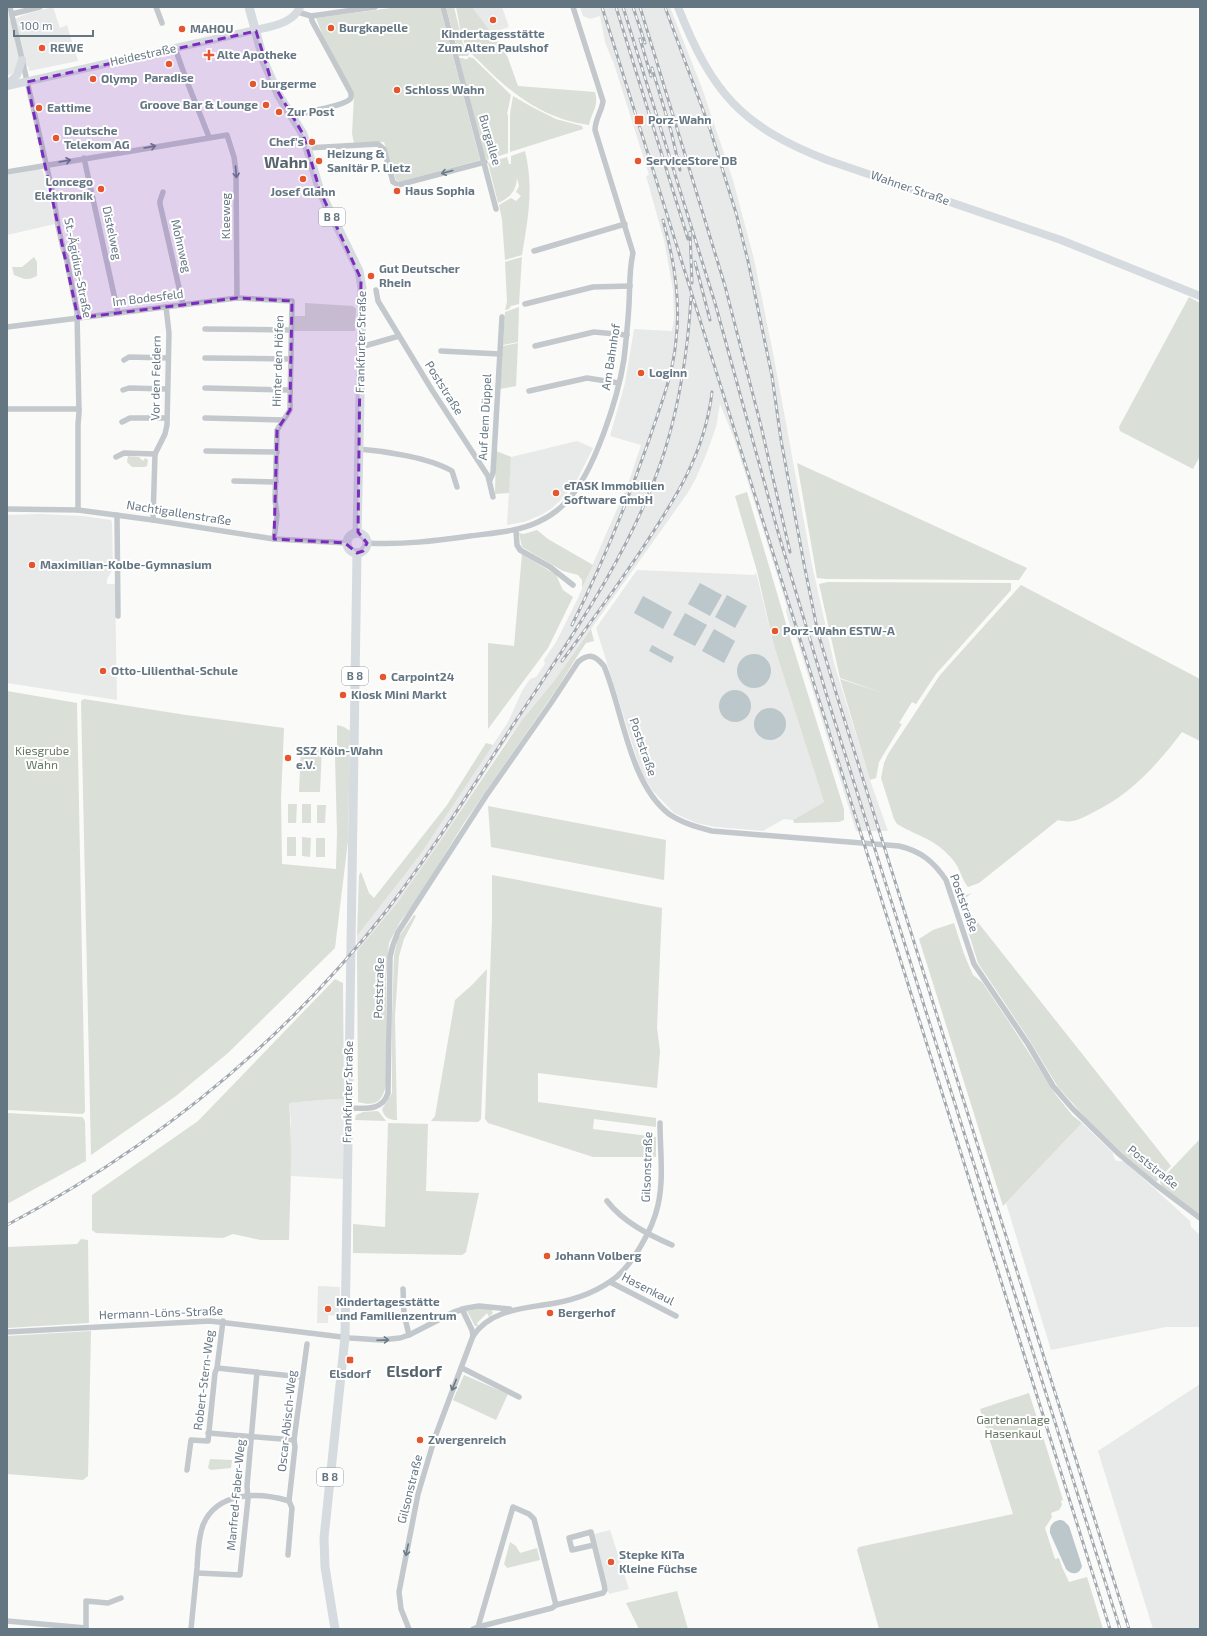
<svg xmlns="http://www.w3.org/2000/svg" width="1207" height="1636" font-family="'Exo 2',sans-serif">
  <rect width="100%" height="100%" fill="#fafaf8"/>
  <g fill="#e8e9e9">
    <polygon points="53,7 60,28 67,25 78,61 29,71 28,66 17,68 12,74 7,75 7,8 10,21 26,14"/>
    <polygon points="472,7 502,7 509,27 491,33"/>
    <polygon points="580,7 670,7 702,88 733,180 754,259 774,358 812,565 834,663 870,780 888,831 856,831 794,630 791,630 786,611 787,607 754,501 733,436 720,404 716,427 706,455 696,478 687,494 554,681 522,720 504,744 422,869 397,903 357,951 357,936 420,855 508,722 522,691 530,679 536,677 545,664 544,660 556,642 577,600 628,484 641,445 610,436 625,383 634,329 672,331 674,319 673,290 664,240 646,176 649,175 613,61 612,60 605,42 600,16 590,19 583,16"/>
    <polygon points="40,169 43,171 55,224 7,235 7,175"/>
    <polygon points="577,441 593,448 577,480 564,497 551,509 541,515 524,522 507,525 511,457"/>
    <polygon points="40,514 83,516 111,520 112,522 113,569 107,579 107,584 115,584 117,700 7,683 7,515"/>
    <polygon points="637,570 755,575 756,572 774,646 824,802 793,820 784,819 763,831 716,827 696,823 674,813 652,790 640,770 637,759 596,628"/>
    <polygon points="344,1099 343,1179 291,1176 291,1122 289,1103 320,1100"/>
    <polygon points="1082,1123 1113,1153 1114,1158 1117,1161 1124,1161 1190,1221 1191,1227 1200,1235 1200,1327 1166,1327 1051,1350 1006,1203"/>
    <polygon points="318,1286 340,1287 339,1316 328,1315 328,1323 317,1323"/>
    <polygon points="1200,1384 1200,1629 1153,1629 1098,1451"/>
    <polygon points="610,1530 629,1589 609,1594 594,1534"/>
  </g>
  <g fill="#dadfd7">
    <polygon points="398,7 440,7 480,160 399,182 396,180 384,142 354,143 352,134 354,96 323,36 316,18"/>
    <polygon points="446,7 454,7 463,44 469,53 468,56 459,56"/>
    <path d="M456 7H472L502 47 508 58 518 86 595 92C599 107 592 111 589 125 547 120 514 96 484 66 479 60 469 53 466 46 460 35 459 19 456 7Z"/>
    <polygon points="468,57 473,58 511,95 507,114 508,115 508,153 487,160 484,155 459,58 463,58 464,59 468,59"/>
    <polygon points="513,96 532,107 556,119 582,126 583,129 510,152 510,114"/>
    <path d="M525 151C534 188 528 218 522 255L505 260 502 220 499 205 511 198 516 201 521 196 516 192 519 186 517 178C516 191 510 198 498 203L488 163 507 157 509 164H511V156Z"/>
    <path d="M34 257 37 262V276C28 281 23 279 14 275L12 267H22Z"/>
    <polygon points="522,257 519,304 511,306 509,309 505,310 507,302 505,262"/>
    <polygon points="1189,297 1200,303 1200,456 1193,469 1120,431 1119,427"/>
    <polygon points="305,303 353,306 356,309 355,331 294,331 294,316 305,316"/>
    <polygon points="519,307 518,342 503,345 505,312"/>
    <polygon points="518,343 516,386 500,389 503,346"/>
    <polygon points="496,451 511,457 509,493 495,494"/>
    <polygon points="128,456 139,457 143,461 145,458 148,460 147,466 144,467 132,467 127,462"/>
    <polygon points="797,463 1027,568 1019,580 827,579 817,578"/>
    <polygon points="747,492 790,637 844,809 844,820 839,822 794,823 793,820 824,802 774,646 757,571 735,496"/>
    <polygon points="537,530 548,539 593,565 582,588 582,580 578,575 563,571 522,547 519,533 524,534"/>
    <polygon points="522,554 556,575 563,590 573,597 548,648 488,729 488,643 514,646"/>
    <polygon points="828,582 1011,583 1011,590 936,674 916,704 912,702 899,723 902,724 879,762 876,778 870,780 840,679 883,693 840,678 819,584"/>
    <path d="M1021 585 1200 679V741L1182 732C1157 765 1130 795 1092 813 1080 819 1072 824 1058 820L979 883 968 887C962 880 960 868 953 860 936 839 919 837 897 824L894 819 881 778 884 763 888 754 940 675Z"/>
    <path d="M591 629 594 641 586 643 580 652 556 690 464 823 418 898 400 922 389 943 386 981V1084C383 1102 375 1107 358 1102L357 951 397 903 433 852 522 720 554 681Z"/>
    <polygon points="7,691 77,703 85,1111 83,1114 7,1110"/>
    <polygon points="84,699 186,715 284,728 281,799 282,864 336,869 337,833 335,756 337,755 337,725 344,727 350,731 348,841 335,948 228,1053 176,1096 91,1155 81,701"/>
    <polygon points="486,743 493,745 420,855 357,936 359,875 361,872 369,893 374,898 447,805"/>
    <polygon points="301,748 322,748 320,792 299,792"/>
    <polygon points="288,804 297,804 296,823 288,823"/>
    <rect x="302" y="804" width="9" height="19"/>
    <polygon points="317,805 326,805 325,823 317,823"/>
    <polygon points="488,806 666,840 664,880 491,847"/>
    <rect x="287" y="837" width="9" height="19"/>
    <polygon points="302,837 311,838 310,857 302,856"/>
    <rect x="316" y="838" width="9" height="19"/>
    <polygon points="492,875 662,908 657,1028 660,1051 657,1088 538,1073 538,1102 656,1118 656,1127 594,1119 593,1129 656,1137 656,1157 593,1157 488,1123 485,1119 492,919"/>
    <polygon points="972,893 961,901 1171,1166 1156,1182 1121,1152 1086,1118 1058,1087 1028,1038 978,963 958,899 963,896"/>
    <path d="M414 915 416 916 404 939 399 956 395 1016 397 1120C390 1120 384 1118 382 1109L392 1093V1016L394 956 398 938Z"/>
    <polygon points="954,923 964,954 973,975 982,982 1009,1022 1056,1095 1073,1116 1082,1123 1003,1206 919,939 933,930"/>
    <polygon points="487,969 481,1119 478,1122 431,1121 435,1116 455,1000 472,985"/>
    <path d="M335 979 343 983 344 1099 320 1100 289 1103C293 1149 290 1194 289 1240H261L233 1234 223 1238 96 1233 92 1230V1195L198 1121Z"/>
    <polygon points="377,1111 379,1112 386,1121 355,1120 356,1115 363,1112"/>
    <polygon points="7,1113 82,1117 84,1119 85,1122 86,1161 7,1204"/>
    <polygon points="388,1123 428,1124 426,1191 479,1193 466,1252 462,1255 353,1253 353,1224 385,1227"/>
    <polygon points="1200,1139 1200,1215 1161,1186 1160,1181"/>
    <polygon points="81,1239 88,1240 89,1323 7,1328 7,1247 77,1244"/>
    <polygon points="483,1308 491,1309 493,1313 489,1317 487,1313 477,1323 478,1326 475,1326 467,1311"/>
    <polygon points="91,1331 88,1476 83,1480 7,1474 7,1336"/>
    <polygon points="464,1375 508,1394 496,1420 453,1400"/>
    <polygon points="1029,1393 1063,1500 1061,1501 1062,1505 1059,1510 1051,1513 1052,1517 1045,1528 1055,1559 1059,1558 1062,1567 1069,1582 1087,1577 1103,1629 879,1629 857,1550 859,1547 1013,1514 980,1409"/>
    <polygon points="210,1459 232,1460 231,1468 211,1470 208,1468"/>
    <polygon points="510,1542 516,1546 520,1553 537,1548 540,1560 507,1568 504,1564"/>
    <polygon points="677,1591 688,1629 639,1629 626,1603"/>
  </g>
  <g fill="#bbc7cb">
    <polygon points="700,583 722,595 710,616 688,604"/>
    <polygon points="727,595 747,606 735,628 715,617"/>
    <polygon points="643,596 672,612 663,629 634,613"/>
    <polygon points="685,613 707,625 695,646 673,635"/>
    <polygon points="714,629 735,641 724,663 702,651"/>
    <polygon points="652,645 674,657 671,663 649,651"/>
    <circle cx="754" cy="671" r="17"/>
    <circle cx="735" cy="706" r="16"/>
    <circle cx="770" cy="724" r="16"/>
    <path d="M1061 1520 1064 1521 1069 1526 1082 1566C1080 1574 1072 1576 1066 1569L1050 1533C1049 1525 1054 1520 1061 1520Z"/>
  </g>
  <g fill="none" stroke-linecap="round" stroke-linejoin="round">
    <g stroke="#c3c8cc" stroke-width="5.5">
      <polyline points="10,7 53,194 58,226 63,248 66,257 77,312 79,413 78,424 78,510"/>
      <polyline points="156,7 162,23"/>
      <polyline points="443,7 496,209"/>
      <polyline points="298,12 311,16 375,7"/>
      <polyline points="12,14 40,7"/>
      <polyline points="175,48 186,79 209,137"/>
      <path d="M293 117C304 111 345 106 350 99 352 97 351 95 351 93L312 21 311 16"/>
      <polyline points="307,148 378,144 384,149 393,182 398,185 485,162"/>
      <polyline points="84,158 118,313"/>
      <polyline points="7,172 227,135 234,157 236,172 237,298"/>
      <polyline points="163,192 160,201 160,204 183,305"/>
      <polyline points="534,251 625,224"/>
      <polyline points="376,290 378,301 432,390 488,476 493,497"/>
      <polyline points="525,304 593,287 630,286"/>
      <polyline points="7,327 237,298 292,301 290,402 290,410 277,430 275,500 277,515 274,539"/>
      <polyline points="205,329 290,330"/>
      <polyline points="535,346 594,332 627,335"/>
      <polyline points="361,347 399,336"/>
      <polyline points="441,351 500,354"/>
      <polyline points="205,358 291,359"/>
      <polyline points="124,360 129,357 168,358"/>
      <polyline points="205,388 290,390"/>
      <polyline points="123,390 129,388 167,389"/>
      <polyline points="529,391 587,378 619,383"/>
      <polyline points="7,409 79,409"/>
      <polyline points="205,418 283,420"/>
      <polyline points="122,422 130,418 167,418"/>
      <path d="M359 449C386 451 430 458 452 471L457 487"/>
      <polyline points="206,451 277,452"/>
      <polyline points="116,457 124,453 155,454"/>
      <polyline points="490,480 493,473 502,317"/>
      <polyline points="234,481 276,482"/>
      <polyline points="7,509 78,510 153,520 274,539 347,543"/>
      <polyline points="117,515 118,616"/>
      <polyline points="153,520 155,454 165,434 167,425 169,333 166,307"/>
      <polyline points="516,530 517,545 520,550 550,567 573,585"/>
      <path d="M367 543C402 545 435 541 470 536 492 533 517 532 538 522 549 517 559 510 567 501 594 473 618 398 624 359 626 341 628 323 629 304 630 287 629 270 633 253L595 130C595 119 602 111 603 101L573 7"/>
      <path d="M348 1108C364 1108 382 1112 388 1093L390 957 393 945 398 932 486 796 551 703 578 662C589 653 595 655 604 666 623 711 629 783 669 814 682 823 697 827 712 831L899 846C921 851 934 862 946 880L974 964 1028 1044 1053 1086 1072 1108 1119 1154 1156 1185 1200 1218"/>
      <path d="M607 1201C623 1222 649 1235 672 1245"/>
      <polyline points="610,1282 676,1316"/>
      <polyline points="403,1289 404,1314 409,1335"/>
      <polyline points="462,1309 472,1330 473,1336"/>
      <polyline points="7,1332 210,1321 350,1338 381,1340 400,1338 409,1335 454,1312 467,1308 479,1306 510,1309"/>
      <polyline points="217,1368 302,1377"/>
      <polyline points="462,1368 519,1397"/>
      <polyline points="208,1433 294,1440"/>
      <polyline points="187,1470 191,1440 208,1441 215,1373 217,1368 223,1321"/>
      <polyline points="289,1501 295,1447 294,1440 307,1344"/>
      <polyline points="197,1573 240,1575 248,1499 247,1486 257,1372"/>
      <polyline points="7,1621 86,1628"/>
      <polyline points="478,1627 513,1507 529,1514 534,1519 556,1605"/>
      <polyline points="86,1629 86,1601 108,1603 121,1598"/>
      <path d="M191 1629C193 1609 195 1588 197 1568 198 1554 198 1538 203 1525 217 1491 259 1492 289 1501L292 1508 288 1555"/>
      <path d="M409 1629 401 1609 399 1592 418 1494 435 1437 473 1336C489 1312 517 1309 543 1305 567 1302 591 1295 611 1281 631 1268 653 1229 658 1205 664 1179 660 1150 660 1123"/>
      <polyline points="473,1629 478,1627 552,1608 556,1605 603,1593 605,1590 604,1584 591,1532 569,1538 572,1550 594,1545"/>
    </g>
    <g stroke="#d6dbdf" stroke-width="8">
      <path d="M678 7C712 93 741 126 827 160L1061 240 1200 296"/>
      <polyline points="7,85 17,75 22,60"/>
      <path d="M7 86 269 27C281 24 294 20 300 7"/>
    </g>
    <g stroke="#d6dbdf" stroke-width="9">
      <polyline points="249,7 264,62 279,96 303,134 320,191 359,271 362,288 362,305 357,533"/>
      <circle cx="357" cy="543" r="10"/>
      <polyline points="335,1629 325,1567 324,1538 345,1337 357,553"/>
    </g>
    <g stroke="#a2aab0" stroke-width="3">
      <g id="rail">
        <polyline points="602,7 1110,1629"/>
        <polyline points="616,7 688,239"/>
        <polyline points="623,7 715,303 778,532 829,703 1120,1629"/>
        <polyline points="633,7 645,43"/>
        <polyline points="640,7 725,286 761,426 790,552"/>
        <polyline points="665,7 710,129 736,213 748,261 772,376 781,440 804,564 818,633 837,696 1129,1629"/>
        <polyline points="640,39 651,76"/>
        <polyline points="652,68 671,131 680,170"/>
        <polyline points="690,232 692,283"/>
        <polyline points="695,262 710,320"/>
        <path d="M572 625C602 565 627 503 649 440 660 407 673 375 676 340 681 300 674 259 663 220"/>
        <path d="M562 661C589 625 615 589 640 552 674 501 705 454 712 392"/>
        <path d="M7 1225C154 1147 284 1042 387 910 433 850 473 786 515 722 571 638 634 548 665 450 680 401 688 349 691 297"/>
      </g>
    </g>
    <use href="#rail" stroke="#fff" stroke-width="1.5" stroke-dasharray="4.5" stroke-linecap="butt"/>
  </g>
  <defs><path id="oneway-shaft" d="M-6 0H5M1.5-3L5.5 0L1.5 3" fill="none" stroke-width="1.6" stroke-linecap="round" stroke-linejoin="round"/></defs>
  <g stroke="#6a7a87">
    <use href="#oneway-shaft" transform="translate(150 147) rotate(-10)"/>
    <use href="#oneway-shaft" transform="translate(65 161) rotate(-10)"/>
    <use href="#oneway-shaft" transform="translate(236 172) rotate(85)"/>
    <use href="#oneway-shaft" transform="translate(447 172) rotate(165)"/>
    <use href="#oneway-shaft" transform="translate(383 1340) rotate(-2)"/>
    <use href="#oneway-shaft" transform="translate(454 1385) rotate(112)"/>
    <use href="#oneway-shaft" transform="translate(407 1550) rotate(102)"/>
  </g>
  <path fill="#7b2cbf" fill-opacity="0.2" stroke="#7b2cbf" stroke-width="3" stroke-dasharray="8 5" stroke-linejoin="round" d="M256 31 271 80 303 134 320 191 361 279 358 532 367 543 363 551 357 553 345 543 274 539 277 430 290 410V402L292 301 237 298 78 318 27 82Z"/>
  <g fill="#e4572e" stroke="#fff" stroke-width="1.5">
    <circle cx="493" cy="20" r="4"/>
    <circle cx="331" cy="28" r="4"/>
    <circle cx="182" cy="29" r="4"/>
    <circle cx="42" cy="48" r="4"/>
    <path d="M207 49h4v4h4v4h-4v4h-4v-4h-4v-4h4z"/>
    <circle cx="169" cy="64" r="4"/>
    <circle cx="93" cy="79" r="4"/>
    <circle cx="253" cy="84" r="4"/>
    <circle cx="397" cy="90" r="4"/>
    <circle cx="266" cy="105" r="4"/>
    <circle cx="39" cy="108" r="4"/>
    <circle cx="279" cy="112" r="4"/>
    <rect x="634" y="115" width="10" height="10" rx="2"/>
    <circle cx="56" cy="138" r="4"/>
    <circle cx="312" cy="142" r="4"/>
    <circle cx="319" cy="161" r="4"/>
    <circle cx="638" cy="161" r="4"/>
    <circle cx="303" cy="179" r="4"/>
    <circle cx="101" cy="189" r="4"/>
    <circle cx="397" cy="191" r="4"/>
    <circle cx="371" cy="276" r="4"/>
    <circle cx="641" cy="373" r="4"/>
    <circle cx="556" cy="493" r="4"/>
    <circle cx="32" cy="565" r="4"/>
    <circle cx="775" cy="631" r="4"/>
    <circle cx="103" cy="671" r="4"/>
    <circle cx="383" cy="677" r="4"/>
    <circle cx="343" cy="695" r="4"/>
    <circle cx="288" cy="758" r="4"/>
    <circle cx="547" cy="1256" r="4"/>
    <circle cx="328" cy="1309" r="4"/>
    <circle cx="550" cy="1313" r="4"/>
    <rect x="346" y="1356" width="8" height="8" rx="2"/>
    <circle cx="420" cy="1440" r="4"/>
    <circle cx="611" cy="1562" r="4"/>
  </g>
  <g text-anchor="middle" stroke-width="4" stroke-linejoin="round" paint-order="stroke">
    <g fill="#fff" stroke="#939fa8" stroke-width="1">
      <rect x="319" y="208" width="26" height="18" rx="3"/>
      <rect x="342" y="667" width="26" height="18" rx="3"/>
      <rect x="317" y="1468" width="26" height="18" rx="3"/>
    </g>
    <g font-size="11" font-weight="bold" fill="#657683">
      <text x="332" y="221">B 8</text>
      <text x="355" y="680">B 8</text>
      <text x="330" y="1481">B 8</text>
    </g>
    <g font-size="12" font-weight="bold" fill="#657683" stroke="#fff" text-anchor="start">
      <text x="339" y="32">Burgkapelle</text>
      <text x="190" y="33">MAHOU</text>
      <text x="493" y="38" text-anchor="middle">Kindertagesstätte<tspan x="493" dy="14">Zum Alten Paulshof</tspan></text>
      <text x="50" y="52">REWE</text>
      <text x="217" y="59">Alte Apotheke</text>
      <text x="169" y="82" text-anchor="middle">Paradise</text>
      <text x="101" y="83">Olymp</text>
      <text x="261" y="88">burgerme</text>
      <text x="405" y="94">Schloss Wahn</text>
      <text x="258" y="109" text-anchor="end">Groove Bar &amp; Lounge</text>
      <text x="47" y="112">Eattime</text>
      <text x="287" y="116">Zur Post</text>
      <text x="648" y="124">Porz-Wahn</text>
      <text x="64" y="135">Deutsche<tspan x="64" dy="14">Telekom AG</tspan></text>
      <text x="304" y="146" text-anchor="end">Chef's</text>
      <text x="327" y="158">Heizung &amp;<tspan x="327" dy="14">Sanitär P. Lietz</tspan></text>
      <text x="646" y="165">ServiceStore DB</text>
      <text x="93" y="186" text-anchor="end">Loncego<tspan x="93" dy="14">Elektronik</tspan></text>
      <text x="405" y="195">Haus Sophia</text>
      <text x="303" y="196" text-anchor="middle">Josef Glahn</text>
      <text x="379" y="273">Gut Deutscher<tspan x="379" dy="14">Rhein</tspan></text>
      <text x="649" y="377">Loginn</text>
      <text x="564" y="490">eTASK Immobilien<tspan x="564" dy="14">Software GmbH</tspan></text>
      <text x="40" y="569">Maximilian-Kolbe-Gymnasium</text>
      <text x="783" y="635">Porz-Wahn ESTW-A</text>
      <text x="111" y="675">Otto-Lilienthal-Schule</text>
      <text x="391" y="681">Carpoint24</text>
      <text x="351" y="699">Kiosk Mini Markt</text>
      <text x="296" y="755">SSZ Köln-Wahn<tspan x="296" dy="14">e.V.</tspan></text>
      <text x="555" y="1260">Johann Volberg</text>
      <text x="336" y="1306">Kindertagesstätte<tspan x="336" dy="14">und Familienzentrum</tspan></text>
      <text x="558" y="1317">Bergerhof</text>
      <text x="350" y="1378" text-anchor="middle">Elsdorf</text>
      <text x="428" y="1444">Zwergenreich</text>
      <text x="619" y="1559">Stepke KiTa<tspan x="619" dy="14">Kleine Füchse</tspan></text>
    </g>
    <g font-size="12" fill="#657683" stroke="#fff">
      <text transform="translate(143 55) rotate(-12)" y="4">Heidestraße</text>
      <text transform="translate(490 140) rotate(74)" y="4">Burgallee</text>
      <text transform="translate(910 188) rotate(19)" y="4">Wahner Straße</text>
      <text transform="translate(226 216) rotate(-90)" y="4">Kleeweg</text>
      <text transform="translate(112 233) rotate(78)" y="4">Distelweg</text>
      <text transform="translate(181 246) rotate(77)" y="4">Mohnweg</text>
      <text transform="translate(78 268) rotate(79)" y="4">St.-Ägidius-Straße</text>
      <text transform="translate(148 298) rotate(-7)" y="4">Im Bodesfeld</text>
      <text transform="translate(361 342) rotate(-89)" y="4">Frankfurter Straße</text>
      <text transform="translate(611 357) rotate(-81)" y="4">Am Bahnhof</text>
      <text transform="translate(278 361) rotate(-88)" y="4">Hinter den Höfen</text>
      <text transform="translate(156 378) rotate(-89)" y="4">Vor den Feldern</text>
      <text transform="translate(444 388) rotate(58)" y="4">Poststraße</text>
      <text transform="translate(485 417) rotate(-87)" y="4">Auf dem Düppel</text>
      <text transform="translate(179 513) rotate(9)" y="4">Nachtigallenstraße</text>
      <text transform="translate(643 747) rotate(71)" y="4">Poststraße</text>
      <text transform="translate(964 903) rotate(70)" y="4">Poststraße</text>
      <text transform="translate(379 988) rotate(-88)" y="4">Poststraße</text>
      <text transform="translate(348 1092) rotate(-89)" y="4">Frankfurter Straße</text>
      <text transform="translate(647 1167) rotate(-88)" y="4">Gilsonstraße</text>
      <text transform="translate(1153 1167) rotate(39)" y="4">Poststraße</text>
      <text transform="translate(648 1289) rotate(27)" y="4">Hasenkaul</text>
      <text transform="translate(161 1313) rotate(-2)" y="4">Hermann-Löns-Straße</text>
      <text transform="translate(204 1380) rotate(-83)" y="4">Robert-Stern-Weg</text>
      <text transform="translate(287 1421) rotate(-84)" y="4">Oscar-Abisch-Weg</text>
      <text transform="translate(410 1489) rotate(-76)" y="4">Gilsonstraße</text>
      <text transform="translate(236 1495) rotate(-85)" y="4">Manfred-Faber-Weg</text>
    </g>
    <g font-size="12" fill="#687a64" stroke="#fff">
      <text x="42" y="755">Kiesgrube<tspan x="42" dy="14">Wahn</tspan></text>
      <text x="1013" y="1424">Gartenanlage<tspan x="1013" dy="14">Hasenkaul</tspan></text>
    </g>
    <g font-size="16" font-weight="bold" fill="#57646e" stroke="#fff">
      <text x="286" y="168">Wahn</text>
      <text x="414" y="1377">Elsdorf</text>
    </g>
  </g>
  <rect width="1207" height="1636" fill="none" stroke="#657683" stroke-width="16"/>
  <path d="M14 30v6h79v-6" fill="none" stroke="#657683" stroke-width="2"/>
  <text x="20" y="30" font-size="12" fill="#657683" stroke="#ffffff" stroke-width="3" paint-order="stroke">100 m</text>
</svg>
